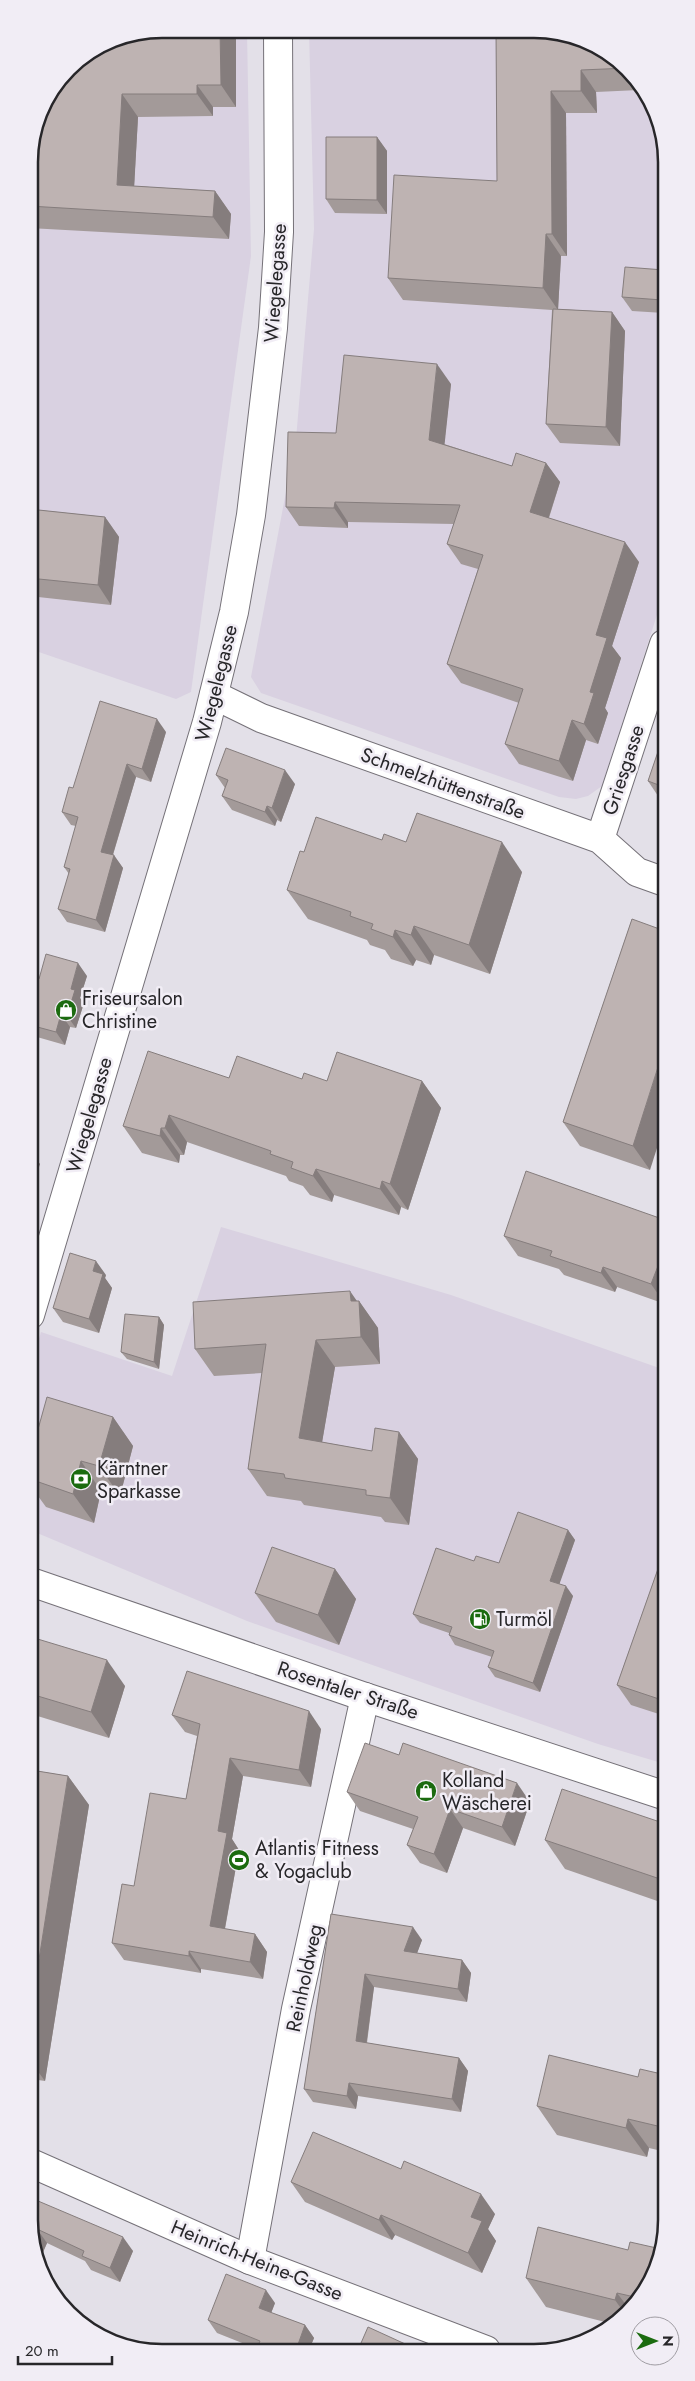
<svg xmlns="http://www.w3.org/2000/svg" width="695" height="2381" font-family="Jost,sans-serif">
  <rect width="100%" height="100%" fill="#e3e0e8"/>
  <g fill="#d9d1e1">
    <polygon points="162,29 247,29 251,256 191,692 176,699 30,649 29,153 39,110"/>
    <polygon points="309,30 560,31 628,68 664,136 664,593 602,786 588,796 576,799 559,797 261,693 251,677 296,439 314,229"/>
    <polygon points="221,1227 451,1295 665,1370 665,1764 598,1744 247,1621 30,1530 30,1368 41,1332 172,1376"/>
  </g>
  <g fill="none" stroke-linecap="round" stroke-linejoin="round">
    <g stroke="#757178" stroke-width="30">
      <g id="street">
        <polyline points="214,695 261,718 600,839 637,872 665,882"/>
        <polyline points="600,839 664,644"/>
        <polyline points="30,1315 207,722 234,612 251,515 273,328 279,232 278,30"/>
        <polyline points="31,2163 250,2260 486,2350"/>
        <polyline points="250,2260 296,2009 365,1697"/>
      </g>
    </g>
    <g stroke="#757178" stroke-width="30">
      <polyline id="primary" points="31,1582 365,1697 666,1796"/>
    </g>
    <use href="#street" stroke="#fff" stroke-width="28"/>
    <use href="#primary" stroke="#fff" stroke-width="28"/>
  </g>
  <g fill="#a39a99">
    <polygon points="236,29 236,107 213,107 213,116 138,117 134,186 215,191 231,214 229,239 29,228 29,153 39,110"/>
    <polygon points="496,31 628,68 639,90 596,92 597,113 566,113 567,256 561,256 558,309 612,312 625,331 620,446 560,443 546,424 552,310 403,300 388,278 497,181"/>
    <polygon points="377,137 387,151 387,214 335,213 326,199"/>
    <polygon points="664,270 664,313 632,311 622,297"/>
    <polygon points="451,384 444,444 512,466 546,463 560,482 549,518 639,562 612,646 621,658 605,708 608,713 598,744 586,740 573,781 519,764 505,744 519,703 461,683 447,664 478,569 461,564 447,544 454,524 348,522 348,528 299,526 286,507 336,433"/>
    <polygon points="29,509 105,517 119,537 111,605 29,596"/>
    <polygon points="166,732 151,782 136,777 113,855 123,868 105,932 67,922 58,909 69,874 64,867 76,826 71,825 62,812 73,788"/>
    <polygon points="664,734 664,805 648,781"/>
    <polygon points="216,775 295,784 281,822 277,820 275,826 232,810 222,796 225,788"/>
    <polygon points="382,840 406,842 522,872 490,974 434,955 431,965 416,960 413,966 391,959 385,950 370,945 367,940 308,919 287,890 304,852"/>
    <polygon points="632,919 650,1170 580,1146 563,1122"/>
    <polygon points="87,976 80,998 84,1003 76,1028 70,1027 65,1045 30,1035 30,991 39,979"/>
    <polygon points="229,1078 302,1079 327,1081 422,1081 441,1108 408,1210 401,1207 399,1215 334,1195 332,1202 310,1195 303,1186 289,1181 286,1176 187,1142 184,1155 180,1155 179,1163 142,1153 123,1126"/>
    <polygon points="665,1220 665,1304 617,1287 615,1292 564,1275 559,1269 518,1256 504,1236"/>
    <polygon points="106,1275 105,1278 112,1288 99,1333 63,1322 53,1308"/>
    <polygon points="357,1301 359,1301 378,1328 380,1364 335,1367 322,1442 372,1451 399,1432 418,1459 409,1525 385,1522 381,1517 304,1505 301,1501 267,1496 248,1469 262,1373 214,1376 195,1349"/>
    <polygon points="159,1317 164,1325 159,1369 127,1359 121,1352"/>
    <polygon points="113,1417 133,1446 120,1496 101,1491 94,1523 46,1507 30,1485 30,1458"/>
    <polygon points="568,1530 575,1540 559,1584 573,1596 540,1692 495,1677 488,1667 492,1657 455,1645 449,1635 449,1633 420,1623 413,1614 474,1561 499,1563"/>
    <polygon points="665,1549 665,1716 631,1705 617,1685"/>
    <polygon points="335,1569 356,1599 339,1645 276,1622 255,1593"/>
    <polygon points="31,1637 125,1686 109,1738 31,1714"/>
    <polygon points="172,1715 321,1729 311,1787 243,1776 232,1839 239,1850 225,1929 255,1934 267,1952 263,1979 201,1969 201,1973 124,1960 112,1943 134,1886 186,1799 197,1736 185,1732"/>
    <polygon points="31,1770 68,1776 89,1805 45,2081 31,2079"/>
    <polygon points="347,1792 530,1802 515,1846 463,1828 447,1873 420,1863 407,1845 413,1829 360,1811"/>
    <polygon points="666,1824 666,1904 565,1869 545,1840"/>
    <polygon points="331,1914 422,1940 417,1953 462,1960 471,1973 467,2002 374,1987 367,2043 459,2058 468,2071 461,2112 358,2096 356,2109 313,2102 304,2089"/>
    <polygon points="666,2075 666,2152 649,2148 647,2157 557,2135 537,2106 638,2077"/>
    <polygon points="291,2182 495,2214 488,2229 496,2241 482,2273 395,2235 392,2240 305,2202"/>
    <polygon points="31,2198 133,2251 120,2282 91,2270 85,2261 47,2243 40,2259 39,2259 31,2245"/>
    <polygon points="628,2250 656,2270 633,2307 613,2324 546,2307 526,2278"/>
    <polygon points="275,2303 271,2313 305,2325 314,2338 309,2350 256,2350 257,2349 217,2333 208,2320"/>
  </g>
  <g fill="#857d7d">
    <polygon points="220,29 236,29 236,107 221,85"/>
    <polygon points="581,70 596,92 597,113 581,91"/>
    <polygon points="197,85 213,107 213,116 197,94"/>
    <polygon points="551,91 566,113 567,256 552,234"/>
    <polygon points="122,94 138,117 133,208 117,185"/>
    <polygon points="377,137 387,151 387,214 377,200"/>
    <polygon points="215,191 231,214 229,239 213,217"/>
    <polygon points="546,234 561,256 558,310 543,288"/>
    <polygon points="664,275 664,303 662,300"/>
    <polygon points="612,312 625,331 620,446 606,427"/>
    <polygon points="437,364 451,384 443,459 429,440"/>
    <polygon points="546,463 560,482 544,532 530,512"/>
    <polygon points="335,502 348,522 348,528 334,508"/>
    <polygon points="105,517 119,537 111,605 98,585"/>
    <polygon points="625,542 639,562 612,646 621,658 605,708 608,713 598,744 584,724 590,692 596,635"/>
    <polygon points="157,719 166,732 151,782 142,769"/>
    <polygon points="572,720 586,740 573,781 559,761"/>
    <polygon points="127,764 136,777 110,864 101,852"/>
    <polygon points="285,770 295,784 281,822 272,808"/>
    <polygon points="267,806 277,820 275,826 265,812"/>
    <polygon points="502,842 522,872 490,974 469,945"/>
    <polygon points="114,855 123,868 105,932 96,920"/>
    <polygon points="414,926 434,955 431,965 411,935"/>
    <polygon points="395,930 416,960 413,966 393,937"/>
    <polygon points="78,963 87,976 80,998 84,1003 76,1028 67,1016 71,989"/>
    <polygon points="61,1014 70,1027 65,1045 56,1032"/>
    <polygon points="665,1045 665,1123 650,1170 633,1146"/>
    <polygon points="422,1081 441,1108 408,1210 390,1184"/>
    <polygon points="169,1115 187,1142 184,1155 165,1128"/>
    <polygon points="30,1116 39,1129 32,1153 40,1164 31,1191 30,1190"/>
    <polygon points="161,1128 180,1155 179,1163 160,1136"/>
    <polygon points="316,1169 334,1195 332,1202 313,1176"/>
    <polygon points="382,1181 401,1207 399,1215 380,1189"/>
    <polygon points="665,1248 665,1304 651,1284"/>
    <polygon points="96,1261 106,1275 105,1278 112,1288 99,1333 89,1319 93,1271"/>
    <polygon points="603,1267 617,1287 615,1292 601,1273"/>
    <polygon points="350,1291 359,1304 359,1301 378,1328 380,1364 361,1337 351,1301"/>
    <polygon points="159,1317 164,1325 159,1369 154,1362"/>
    <polygon points="316,1340 335,1367 318,1466 299,1438"/>
    <polygon points="113,1417 133,1446 120,1496 99,1466"/>
    <polygon points="399,1432 418,1459 409,1525 390,1498"/>
    <polygon points="81,1461 101,1491 94,1523 73,1494"/>
    <polygon points="568,1530 575,1540 557,1591 550,1581"/>
    <polygon points="335,1569 356,1599 339,1645 318,1615"/>
    <polygon points="566,1586 573,1596 540,1692 533,1683"/>
    <polygon points="107,1660 125,1686 109,1738 91,1712"/>
    <polygon points="309,1711 321,1729 311,1787 299,1770"/>
    <polygon points="230,1758 243,1776 232,1839 239,1850 222,1944 210,1926 218,1831"/>
    <polygon points="68,1776 89,1805 45,2081 31,2062 31,2010"/>
    <polygon points="517,1783 530,1802 515,1846 502,1827"/>
    <polygon points="450,1809 463,1828 447,1873 434,1854"/>
    <polygon points="413,1927 422,1940 413,1964 404,1951"/>
    <polygon points="255,1934 267,1952 263,1979 250,1962"/>
    <polygon points="189,1951 201,1969 201,1973 189,1956"/>
    <polygon points="462,1960 471,1973 467,2002 458,1989"/>
    <polygon points="365,1974 374,1987 365,2054 356,2041"/>
    <polygon points="459,2058 468,2071 461,2112 452,2099"/>
    <polygon points="349,2083 358,2096 356,2109 347,2096"/>
    <polygon points="628,2119 649,2148 647,2157 626,2128"/>
    <polygon points="481,2194 495,2214 488,2229 496,2241 482,2273 468,2253 471,2217"/>
    <polygon points="381,2215 395,2235 392,2240 379,2220"/>
    <polygon points="37,2229 47,2243 40,2259 31,2245 31,2242"/>
    <polygon points="123,2237 133,2251 120,2282 110,2268"/>
    <polygon points="266,2290 275,2303 268,2321 259,2308"/>
    <polygon points="617,2293 630,2310 625,2314 615,2300"/>
    <polygon points="305,2325 314,2338 309,2350 296,2350"/>
  </g>
  <g fill="#beb3b2" stroke="#857d7d">
    <polygon points="162,29 220,29 221,85 197,85 197,94 122,94 117,185 215,191 213,217 29,206 29,153 39,110 68,67 111,39"/>
    <polygon points="496,31 560,31 628,68 581,70 581,91 551,91 552,234 546,234 543,288 388,278 394,175 497,181"/>
    <polygon points="326,137 377,137 377,200 326,199"/>
    <polygon points="625,267 664,270 662,300 622,297"/>
    <polygon points="553,309 612,312 606,427 546,424"/>
    <polygon points="344,355 437,364 429,440 512,466 516,453 546,463 530,512 625,542 596,635 607,638 590,692 594,693 584,724 572,720 559,761 505,744 523,689 447,664 483,555 447,544 460,505 335,502 334,508 286,507 288,432 336,433"/>
    <polygon points="29,509 105,517 98,585 29,578"/>
    <polygon points="100,701 157,719 142,769 127,764 101,852 114,855 96,920 58,909 70,869 64,867 78,817 62,812 69,787 73,788"/>
    <polygon points="664,734 664,787 648,781"/>
    <polygon points="226,748 285,770 272,808 267,806 265,812 222,796 228,780 216,775"/>
    <polygon points="417,813 502,842 469,945 414,926 411,935 395,930 393,937 371,929 373,924 350,916 351,912 287,890 300,851 304,852 316,817 382,840 384,834 406,842"/>
    <polygon points="632,919 665,931 665,1045 633,1146 563,1122"/>
    <polygon points="46,954 78,963 71,989 75,990 67,1016 61,1014 56,1032 30,1025 30,991 34,978 39,979"/>
    <polygon points="148,1051 229,1078 237,1056 302,1079 304,1073 327,1081 337,1052 422,1081 390,1184 382,1181 380,1189 316,1169 313,1176 291,1168 293,1162 270,1154 271,1151 169,1115 165,1128 161,1128 160,1136 123,1126"/>
    <polygon points="526,1171 665,1220 665,1248 651,1284 603,1267 601,1273 550,1256 552,1251 504,1236"/>
    <polygon points="70,1253 96,1261 93,1271 103,1274 89,1319 53,1308"/>
    <polygon points="350,1291 351,1301 359,1301 361,1337 316,1340 299,1438 372,1451 375,1428 399,1432 390,1498 366,1495 366,1490 285,1478 284,1474 248,1469 266,1344 195,1349 193,1302"/>
    <polygon points="125,1314 159,1317 154,1362 121,1352"/>
    <polygon points="47,1397 113,1417 99,1466 81,1461 73,1494 30,1479 30,1458"/>
    <polygon points="518,1512 568,1530 550,1581 566,1586 533,1683 488,1667 494,1651 449,1635 452,1627 413,1614 436,1548 474,1561 476,1556 499,1563"/>
    <polygon points="272,1547 335,1569 318,1615 255,1593"/>
    <polygon points="665,1549 665,1701 617,1685"/>
    <polygon points="31,1637 107,1660 91,1712 31,1694"/>
    <polygon points="187,1671 309,1711 299,1770 230,1758 218,1831 227,1833 210,1926 255,1934 250,1962 189,1951 189,1956 112,1943 122,1884 134,1886 150,1793 186,1799 200,1724 172,1715"/>
    <polygon points="365,1743 399,1755 403,1743 517,1783 502,1827 450,1809 434,1854 407,1845 418,1817 347,1792"/>
    <polygon points="31,1770 68,1776 31,2010"/>
    <polygon points="562,1789 666,1824 666,1881 545,1840"/>
    <polygon points="331,1914 413,1927 404,1951 462,1960 458,1989 365,1974 356,2041 459,2058 452,2099 349,2083 347,2096 304,2089"/>
    <polygon points="549,2055 638,2077 640,2069 666,2075 666,2128 628,2119 626,2128 537,2106"/>
    <polygon points="313,2132 401,2169 404,2161 481,2194 471,2217 482,2221 468,2253 381,2215 379,2220 291,2182"/>
    <polygon points="31,2198 123,2237 110,2268 82,2256 84,2251 37,2229 31,2242"/>
    <polygon points="538,2227 628,2250 630,2242 661,2249 656,2270 639,2298 617,2293 615,2300 526,2278"/>
    <polygon points="226,2274 266,2290 259,2308 305,2325 296,2350 256,2350 260,2341 208,2320"/>
    <polygon points="368,2327 414,2348 414,2350 358,2350"/>
  </g>
  <defs>
    <g id="shop-disc" transform="scale(1.125)"><circle r="9.5" fill="#1b6b0f" stroke="#f1edf5"/><path d="M-5-2.5h2.3a2.7 3.5 0 0 1 5.4 0H5L5.5 6h-11ZM-1.5-2.5h3a1.5 2.3 0 0 0-3 0Z" fill="#fff"/></g>
    <g id="bank-disc" transform="scale(1.125)"><circle r="9.5" fill="#1b6b0f" stroke="#f1edf5"/><path d="M-6-4H6V4H-6ZM0-2.3a2.3 2.3 0 1 0 0 4.6a2.3 2.3 0 1 0 0-4.6Z" fill="#fff"/></g>
    <g id="fuel-disc" transform="scale(1.125)"><circle r="9.5" fill="#1b6b0f" stroke="#f1edf5"/><path d="M-5.5-6h7V0h2V4h1.3V-2.5L3-4.5l.8-.8L6-3V5H2.5V1h-1V6h-7ZM-4.2-4.7v3.2H.2V-4.7Z" fill="#fff"/></g>
    <g id="stadium-disc" transform="scale(1.125)"><circle r="9.5" fill="#1b6b0f" stroke="#f1edf5"/><path d="M0-5a6.5 5 0 1 0 0 10a6.5 5 0 1 0 0-10ZM-3.5-1.8h7v3.6h-7Z" fill="#fff"/></g>
  </defs>
  <g fill-rule="evenodd">
    <use href="#shop-disc" x="66" y="1010"/>
    <use href="#bank-disc" x="81" y="1479"/>
    <use href="#fuel-disc" x="480" y="1619"/>
    <use href="#shop-disc" x="426" y="1791"/>
    <use href="#stadium-disc" x="239" y="1860"/>
  </g>
  <g text-anchor="middle" stroke-width="5" stroke-linejoin="round" paint-order="stroke">
    <g font-size="20" fill="#272629" stroke="#f1edf5">
      <text transform="translate(275 283) rotate(-86)" y="7">Wiegelegasse</text>
      <text transform="translate(216 683) rotate(-76)" y="7">Wiegelegasse</text>
      <text transform="translate(623 770) rotate(-72)" y="7">Griesgasse</text>
      <text transform="translate(443 783) rotate(20)" y="7">Schmelzhüttenstraße</text>
      <text transform="translate(89 1115) rotate(-74)" y="7">Wiegelegasse</text>
      <text transform="translate(348 1690) rotate(18)" y="7">Rosentaler Straße</text>
      <text transform="translate(304 1978) rotate(-78)" y="7">Reinholdweg</text>
      <text transform="translate(257 2260) rotate(22)" y="7">Heinrich-Heine-Gasse</text>
    </g>
    <g font-size="20" fill="#272629" stroke="#f1edf5" text-anchor="start">
      <text x="82" y="1005">Friseursalon<tspan x="82" dy="23">Christine</tspan></text>
      <text x="97" y="1475">Kärntner<tspan x="97" dy="23">Sparkasse</tspan></text>
      <text x="496" y="1626">Turmöl</text>
      <text x="442" y="1787">Kolland<tspan x="442" dy="23">Wäscherei</tspan></text>
      <text x="255" y="1855">Atlantis Fitness<tspan x="255" dy="23">&amp; Yogaclub</tspan></text>
    </g>
  </g>
  <path d="M0 0H695V2381H0ZM162 38H534A124 124 0 0 1 658 162V2220A124 124 0 0 1 534 2344H162A124 124 0 0 1 38 2220V162A124 124 0 0 1 162 38Z" fill="#f1edf5" fill-rule="evenodd"/>
  <path fill="none" stroke="#272629" stroke-width="2.5" d="M162 38H534A124 124 0 0 1 658 162V2220A124 124 0 0 1 534 2344H162A124 124 0 0 1 38 2220V162A124 124 0 0 1 162 38Z"/>
  <g transform="translate(655 2341) rotate(90)"><circle r="24" fill="#f1edf5" stroke="#a09da3"/>
  <path d="M0-4L9 19L0 12L-9 19Z" fill="#1b6b0f"/>
  <text y="-8" font-size="14" font-weight="bold" text-anchor="middle" fill="#272629">N</text>
  </g>
  <path d="M18 2356v8h94v-8" fill="none" stroke="#272629" stroke-width="2.5"/>
  <text x="25" y="2356" font-size="15" fill="#272629" stroke="#f1edf5" stroke-width="4" paint-order="stroke">20 m</text>
</svg>
